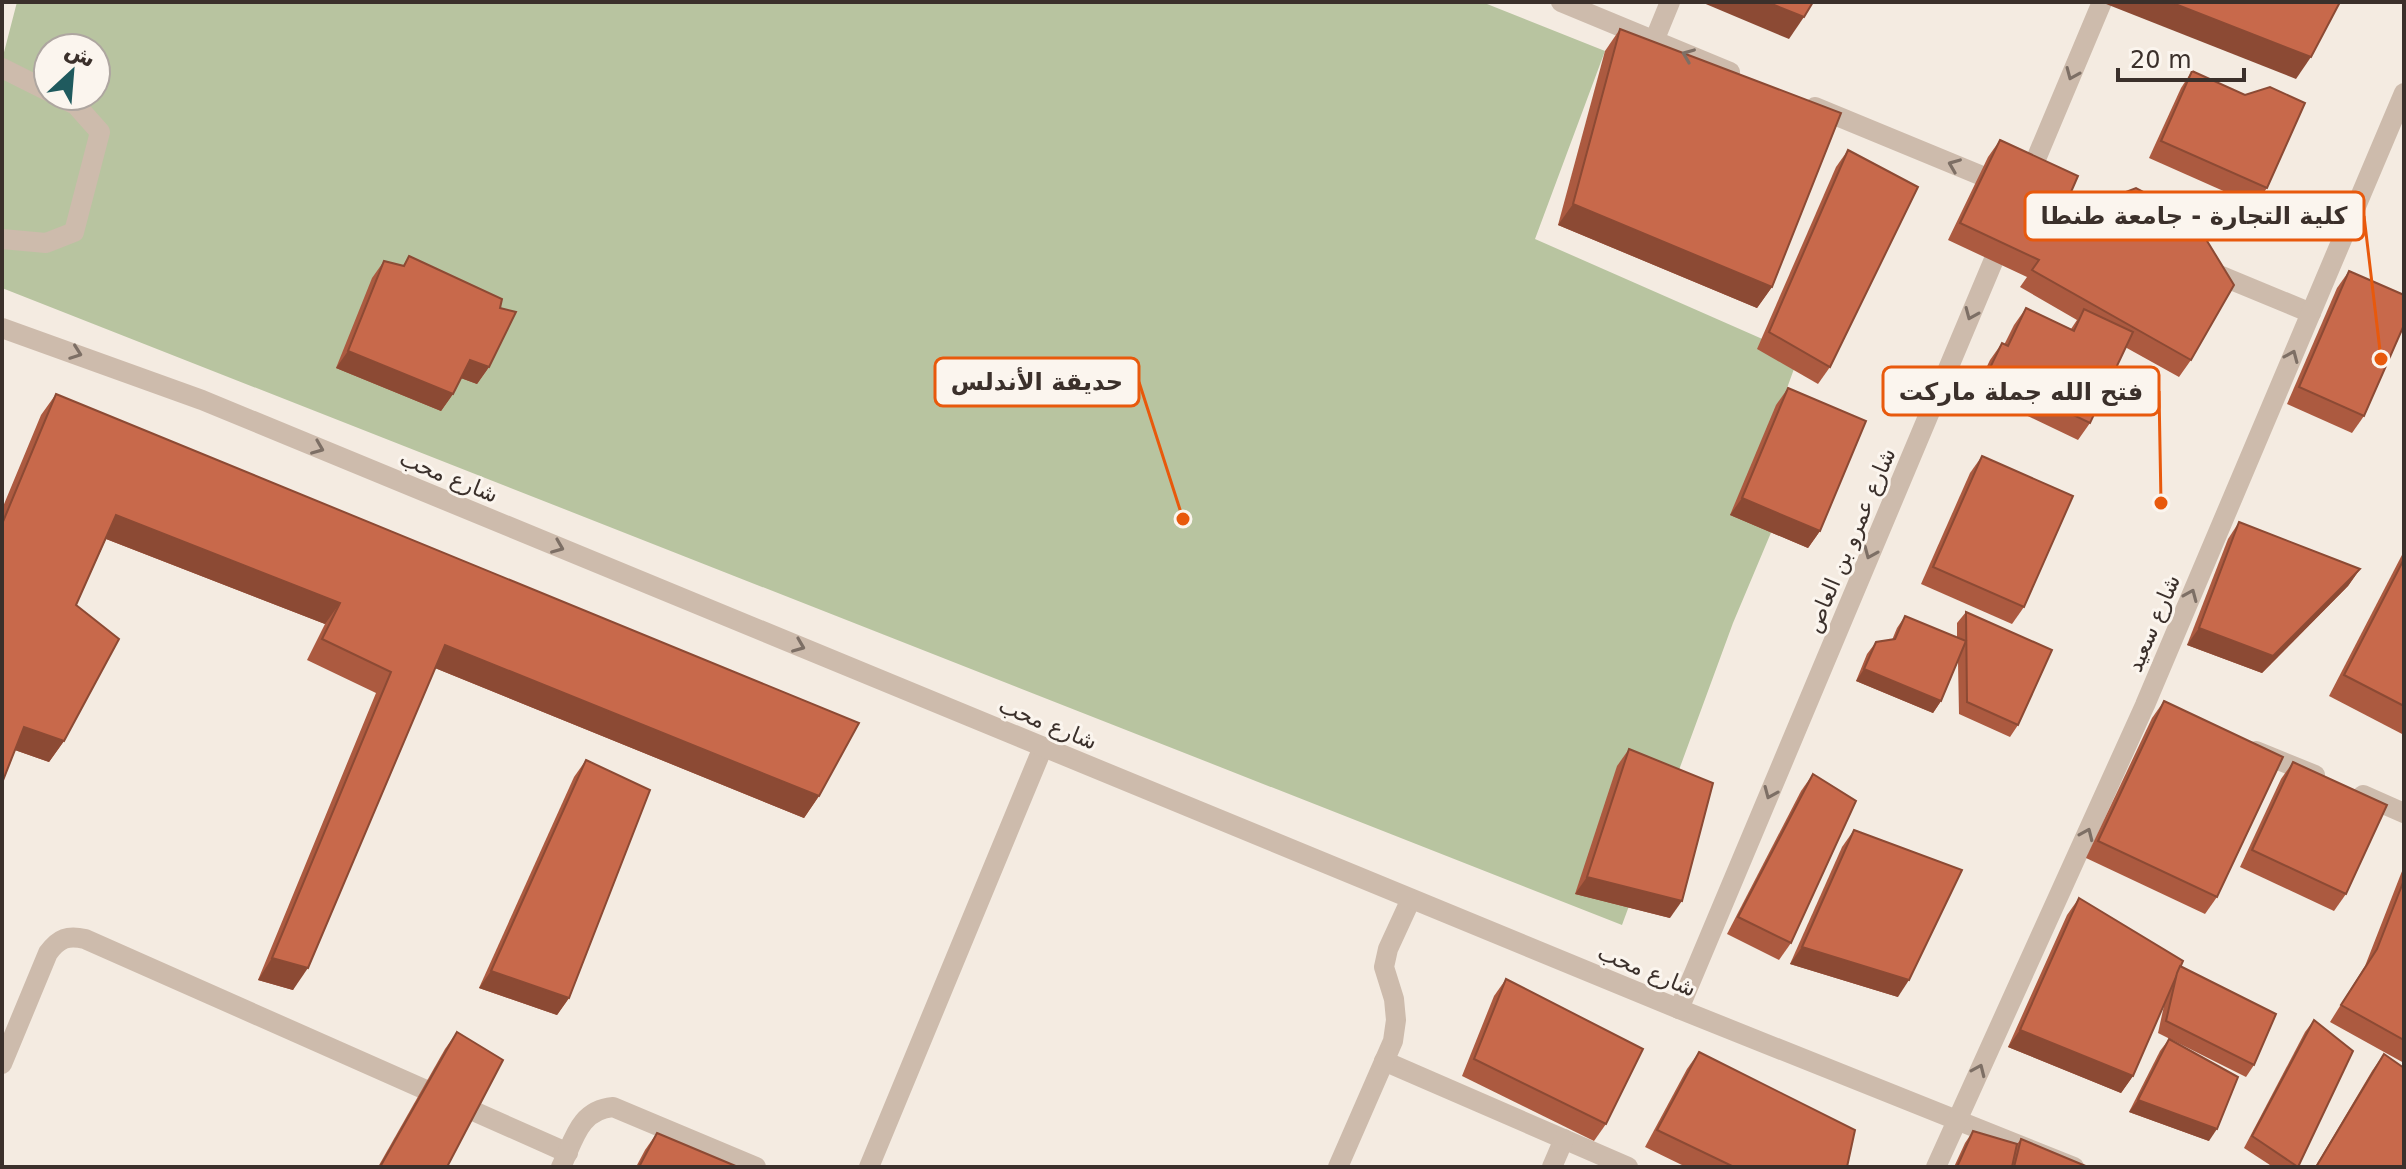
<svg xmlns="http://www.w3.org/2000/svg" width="2406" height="1169" font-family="'DejaVu Sans','Noto Naskh Arabic',sans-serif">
  <rect width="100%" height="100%" fill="#f4ebe1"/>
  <path fill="#b8c4a0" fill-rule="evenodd" d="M17 2H1482L1605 51 1535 239 1799 355 1782 402 1820 416 1733 623 1622 925 2 288V60ZM48 48H96V96H48Z"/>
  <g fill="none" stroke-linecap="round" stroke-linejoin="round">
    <g stroke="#cdbbac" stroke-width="20">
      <polyline points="2,68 48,91"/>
      <polyline points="2,239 46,243 74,232 100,132 76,105 58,96"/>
      <polyline points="1384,1061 1628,1167"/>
      <path d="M2 1064 48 953C59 938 68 935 85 939L568 1153"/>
      <path d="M561 1167C574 1140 579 1110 613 1107L756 1167"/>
      <polyline points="869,1167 1043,747"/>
      <polyline points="1338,1167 1393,1041 1396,1020 1394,999 1384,967 1388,949 1411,899"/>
      <polyline points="1552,1167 1564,1139"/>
    </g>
    <g stroke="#cdbbac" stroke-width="20">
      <polyline points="1561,2 1730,72"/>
      <polyline points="1654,41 1670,2"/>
      <polyline points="1815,107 2004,185"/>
      <polyline points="2026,183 2102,2"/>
      <polyline points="2207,270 2311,313"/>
      <polyline points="2,328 202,400 1679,1009 2074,1167"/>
      <polyline points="2256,751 2315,775"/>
      <polyline points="2363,795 2404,813"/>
      <polyline points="1679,1009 2003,238"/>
    </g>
    <polyline stroke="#cdbbac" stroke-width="20" points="1936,1167 2145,705 2404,93"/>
  </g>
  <g fill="#ac5a40">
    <polygon points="1620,29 1772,287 1757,308 1558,225 1605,51"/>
    <polygon points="2192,71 2267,188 2255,205 2149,158 2181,88"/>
    <polygon points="2000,140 2056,226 2063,216 2191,360 2179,377 2125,347 2090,423 2078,440 1975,391 1990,360 2002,343 2004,345 2014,325 2026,308 2071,329 2077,320 2020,287 2027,277 1948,240 1988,157"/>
    <polygon points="1848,150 1830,367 1818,384 1757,349 1836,167"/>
    <polygon points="409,256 489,367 477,384 461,378 453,394 441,411 336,368 372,278 384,261 403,266"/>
    <polygon points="2349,271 2364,416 2352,433 2287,404 2337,288"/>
    <polygon points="1788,388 1820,531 1808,548 1730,515 1776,405"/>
    <polygon points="56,394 819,796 804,818 435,668 293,990 258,980 376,693 307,660 325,624 106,539 76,605 64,741 49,762 15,750 2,783 2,509 41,415"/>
    <polygon points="1982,456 2024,607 2012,624 1921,584 1970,473"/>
    <polygon points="2239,522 2360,569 2348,586 2262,673 2187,645 2228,539"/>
    <polygon points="2404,551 2404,735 2329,696"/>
    <polygon points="1966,612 2018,725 2010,737 1959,714 1958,661 1941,701 1933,713 1856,681 1867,654 1876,642 1892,640 1897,628 1905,616 1957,638 1957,623"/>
    <polygon points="2164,701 2217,897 2205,914 2086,858 2152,718"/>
    <polygon points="1629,749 1670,918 1575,894 1617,766"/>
    <polygon points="586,760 569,998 557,1015 479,988 574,777"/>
    <polygon points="2293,762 2346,894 2334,911 2240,867 2281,779"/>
    <polygon points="1813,774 1791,943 1779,960 1727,934 1801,791"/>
    <polygon points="1854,830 1898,997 1790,964 1842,847"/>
    <polygon points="2404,866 2404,1063 2330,1022 2365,966"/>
    <polygon points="2079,898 2180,966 2254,1065 2246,1077 2158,1033 2165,1001 2133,1076 2121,1093 2008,1047 2067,915"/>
    <polygon points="1506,979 1606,1124 1594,1141 1462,1076 1494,996"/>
    <polygon points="2314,1020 2298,1167 2273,1167 2244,1148 2305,1032"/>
    <polygon points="457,1032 447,1167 378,1167 445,1049"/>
    <polygon points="2169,1039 2209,1141 2129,1112 2160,1051"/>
    <polygon points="1699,1052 1847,1167 1686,1167 1645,1147 1687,1069"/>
    <polygon points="2384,1054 2404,1167 2315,1167 2372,1071"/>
    <polygon points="1973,1131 2017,1144 2021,1139 2088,1167 1954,1167 1965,1143"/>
    <polygon points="657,1133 738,1167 636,1167 645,1150"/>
  </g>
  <g fill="#8c4a34">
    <polygon points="1701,2 1767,2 1804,17 1789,39"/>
    <polygon points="2101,2 2170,2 2311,57 2296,79"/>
    <polygon points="1573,204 1772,287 1757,308 1558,225"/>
    <polygon points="348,351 453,394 441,411 336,368"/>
    <polygon points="470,360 489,367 477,384 458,377"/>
    <polygon points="1742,498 1820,531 1808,548 1730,515"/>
    <polygon points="116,515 340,603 325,624 101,537"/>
    <polygon points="2360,569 2348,586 2262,673 2187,645 2199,628"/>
    <polygon points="445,645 819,796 804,818 430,666"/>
    <polygon points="1864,669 1941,701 1933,713 1856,681"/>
    <polygon points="24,727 64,741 49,762 9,748"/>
    <polygon points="1587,877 1682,901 1670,918 1575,894"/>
    <polygon points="1802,947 1909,980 1898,997 1790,964"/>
    <polygon points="272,958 308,968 293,990 258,980"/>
    <polygon points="491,971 569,998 557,1015 479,988"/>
    <polygon points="2020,1030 2133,1076 2121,1093 2008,1047"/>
    <polygon points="2138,1100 2217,1129 2209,1141 2129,1112"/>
  </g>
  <g fill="#c8694b" stroke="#8c4a34" stroke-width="2">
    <polygon points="1767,2 1813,2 1804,17"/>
    <polygon points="2170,2 2340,2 2311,57"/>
    <polygon points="1620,29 1841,113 1772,287 1573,204"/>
    <polygon points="2192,71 2245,95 2270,87 2305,103 2267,188 2161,141"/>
    <polygon points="2000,140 2078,176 2050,240 2063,216 2136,188 2193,218 2234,285 2191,360 2032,270 2039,260 1960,223"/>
    <polygon points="1848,150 1918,187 1830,367 1769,332"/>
    <polygon points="409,256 502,299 500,308 516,312 489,367 470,360 453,394 348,351 384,261 404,266"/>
    <polygon points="2349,271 2404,295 2404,325 2364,416 2299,387"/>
    <polygon points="2026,308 2074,331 2084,309 2133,332 2090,423 1987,374 2002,343 2008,346"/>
    <polygon points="1788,388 1866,421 1820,531 1742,498"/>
    <polygon points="56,394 859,723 819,796 445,645 308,968 272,958 391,672 322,639 340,603 116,515 76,605 119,639 64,741 24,727 2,783 2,524"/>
    <polygon points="1982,456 2073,496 2024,607 1933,567"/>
    <polygon points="2239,522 2360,569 2273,656 2199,628"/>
    <polygon points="2404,559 2404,706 2344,675"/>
    <polygon points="1966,612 2052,650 2018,725 1967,702"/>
    <polygon points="1905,616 1966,641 1941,701 1864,669 1876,642 1895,639"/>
    <polygon points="2164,701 2283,757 2217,897 2098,841"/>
    <polygon points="1629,749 1713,783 1682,901 1587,877"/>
    <polygon points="586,760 650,790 569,998 491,971"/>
    <polygon points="2293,762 2387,805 2346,894 2252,850"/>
    <polygon points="1813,774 1856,801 1791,943 1738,917"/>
    <polygon points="1854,830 1962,870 1909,980 1802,947"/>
    <polygon points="2404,880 2404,1040 2341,1005 2377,949"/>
    <polygon points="2079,898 2183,961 2133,1076 2020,1030"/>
    <polygon points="2180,966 2276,1014 2254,1065 2166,1021 2177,973"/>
    <polygon points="1506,979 1643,1049 1606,1124 1474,1059"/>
    <polygon points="2314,1020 2353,1051 2298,1167 2252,1136"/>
    <polygon points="457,1032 503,1060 447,1167 380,1167"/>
    <polygon points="2169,1039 2238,1077 2217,1129 2138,1100"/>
    <polygon points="1699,1052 1855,1130 1847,1167 1734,1167 1657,1130"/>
    <polygon points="2384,1054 2404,1068 2404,1167 2316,1167"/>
    <polygon points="1973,1131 2017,1144 2012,1167 1957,1167"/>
    <polygon points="657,1133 738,1167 639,1167"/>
    <polygon points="2021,1139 2088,1167 2014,1167"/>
  </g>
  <defs><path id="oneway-chevron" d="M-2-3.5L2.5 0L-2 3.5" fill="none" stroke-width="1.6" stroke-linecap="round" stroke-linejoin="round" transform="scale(2)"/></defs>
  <g stroke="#7d6f65">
    <use href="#oneway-chevron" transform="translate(1688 55) rotate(-158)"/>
    <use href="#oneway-chevron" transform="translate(2072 74) rotate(113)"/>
    <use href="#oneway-chevron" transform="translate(1954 165) rotate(-158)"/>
    <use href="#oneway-chevron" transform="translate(1971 314) rotate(113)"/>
    <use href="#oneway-chevron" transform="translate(76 353) rotate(20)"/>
    <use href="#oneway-chevron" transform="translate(2292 356) rotate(-67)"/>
    <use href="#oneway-chevron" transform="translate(318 448) rotate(22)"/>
    <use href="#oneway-chevron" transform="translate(558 547) rotate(22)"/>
    <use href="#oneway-chevron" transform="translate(1870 553) rotate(113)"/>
    <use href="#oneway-chevron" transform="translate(2191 595) rotate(-67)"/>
    <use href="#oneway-chevron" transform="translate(799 646) rotate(22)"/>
    <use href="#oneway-chevron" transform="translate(1770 793) rotate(113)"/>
    <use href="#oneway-chevron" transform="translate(2087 834) rotate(-66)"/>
    <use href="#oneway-chevron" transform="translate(1979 1070) rotate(-66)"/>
  </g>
  <g text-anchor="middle" stroke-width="6" stroke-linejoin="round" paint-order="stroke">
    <g font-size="22" fill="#3b302b" stroke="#fbf5ee">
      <text transform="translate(449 476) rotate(22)" y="8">شارع محب</text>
      <text transform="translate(1850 540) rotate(-67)" y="8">شارع عمرو بن العاص</text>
      <text transform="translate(2153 623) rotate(-67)" y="8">شارع سعيد</text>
      <text transform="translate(1048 723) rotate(22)" y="8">شارع محب</text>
      <text transform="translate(1647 970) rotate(22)" y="8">شارع محب</text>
    </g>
  </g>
  <path fill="none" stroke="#e8590c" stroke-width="3" d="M2381 359L2364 216M1183 519L1139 382M2161 503L2159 391"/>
  <g fill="#e8590c" stroke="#fbf5ee" stroke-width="3">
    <circle cx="2381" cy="359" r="8"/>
    <circle cx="1183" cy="519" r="8"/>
    <circle cx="2161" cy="503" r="8"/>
  </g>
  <g fill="#fbf5ee" stroke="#e8590c" stroke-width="3">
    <rect x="2025" y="192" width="339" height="48" rx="8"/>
    <rect x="935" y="358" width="204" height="48" rx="8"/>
    <rect x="1883" y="367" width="276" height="48" rx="8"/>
  </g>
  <g font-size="24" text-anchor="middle" font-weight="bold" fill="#3b302b">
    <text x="2194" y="224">كلية التجارة - جامعة طنطا</text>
    <text x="1037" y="390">حديقة الأندلس</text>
    <text x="2021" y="400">فتح الله جملة ماركت</text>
  </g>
  <rect width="2406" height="1169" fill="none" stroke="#3b302b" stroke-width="8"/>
  <g transform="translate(72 72) rotate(26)"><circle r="38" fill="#fbf5ee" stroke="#aea6a0" stroke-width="2"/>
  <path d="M0-6L14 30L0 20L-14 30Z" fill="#1f5a5e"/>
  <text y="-12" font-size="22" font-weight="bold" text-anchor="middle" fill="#3b302b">ش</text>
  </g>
  <path d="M2118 68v12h126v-12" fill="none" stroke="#3b302b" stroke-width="4"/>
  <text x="2130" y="68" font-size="24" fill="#3b302b" stroke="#fbf5ee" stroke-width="6" paint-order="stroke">20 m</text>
</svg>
